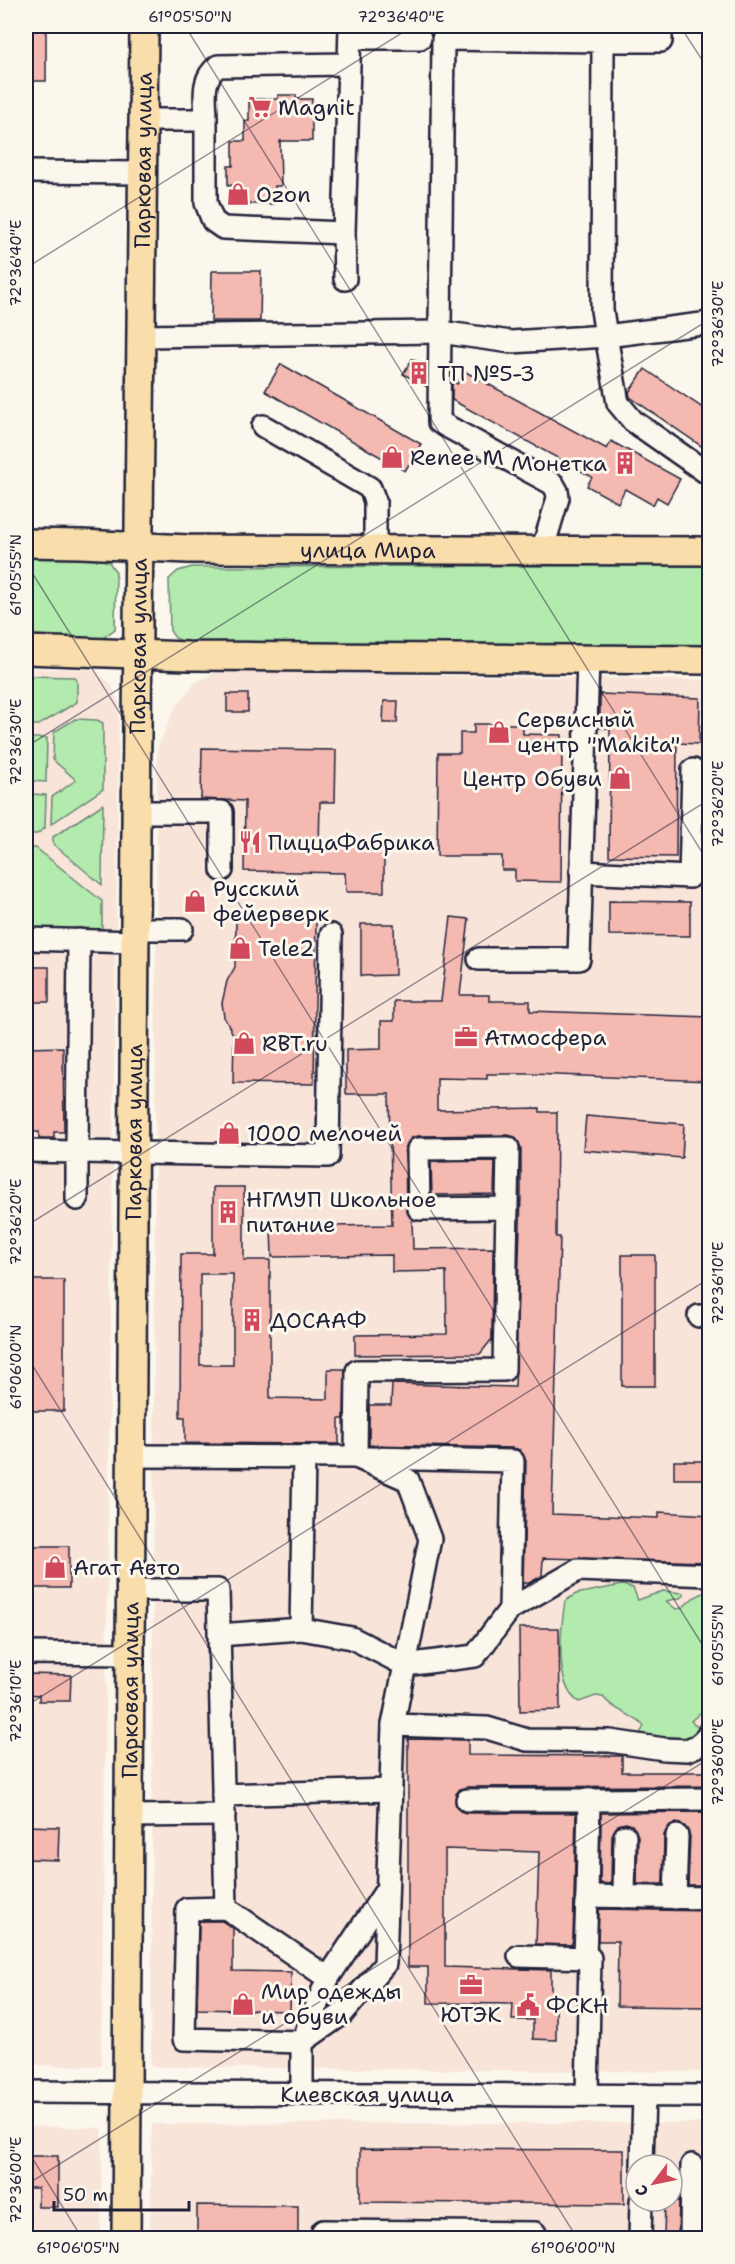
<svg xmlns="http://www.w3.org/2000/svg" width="735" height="2264" font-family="'Shantell Sans',sans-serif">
  <rect width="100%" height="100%" fill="#fbf7ec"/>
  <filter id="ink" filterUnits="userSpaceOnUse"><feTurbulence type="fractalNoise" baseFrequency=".0167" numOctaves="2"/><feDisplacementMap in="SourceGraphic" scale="12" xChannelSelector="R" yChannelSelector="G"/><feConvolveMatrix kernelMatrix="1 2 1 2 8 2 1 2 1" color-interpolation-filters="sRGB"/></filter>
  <g filter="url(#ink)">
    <g fill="#f9e4da" fill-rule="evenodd">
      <polygon points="26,668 95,670 111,684 119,703 101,2066 26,2065"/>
      <polygon points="218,671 709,680 709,2072 151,2067 157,749 175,708 196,682"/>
      <path d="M709 2123V2238H150L152 2124ZM636 2165H672V2201H636Z"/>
      <polygon points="26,2126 102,2128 101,2238 26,2238"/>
    </g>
    <g fill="#b3eaad" stroke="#6a8674" stroke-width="1.5">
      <polygon points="26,557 98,558 109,562 116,572 115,629 100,640 26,639"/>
      <polygon points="709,565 709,649 189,644 175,638 170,631 169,579 178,571 192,567"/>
      <polygon points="26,676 75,677 77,681 77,702 39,725 26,725"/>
      <polygon points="75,719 97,720 103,723 103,789 51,824 52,797 76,780 53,760 54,732"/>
      <polygon points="32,738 47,738 46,782 31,781"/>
      <polygon points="31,794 46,795 45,828 37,834 30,834"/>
      <polygon points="103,804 102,885 53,844 53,837"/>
      <polygon points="26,848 36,848 102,901 102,931 26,930"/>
      <path d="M622 1585 633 1588 638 1600 663 1591 683 1593 684 1595 680 1598 666 1601 676 1609 682 1608 693 1598 709 1590V1705L691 1721 702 1731 686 1745 652 1735 644 1739 640 1734 644 1726C631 1713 615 1712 603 1697L596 1696 579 1702C553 1686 561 1627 565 1601L576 1594Z"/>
    </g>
    <g fill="#f4b9b1" stroke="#22223b" stroke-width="1.5" fill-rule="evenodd">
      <rect x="26" y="26" width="20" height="55"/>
      <polygon points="278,95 296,95 296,99 312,99 312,141 280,141 281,186 275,186 275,204 233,204 233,185 228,186 228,166 233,166 233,141 245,141 245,121 249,121 249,99 278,99"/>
      <polygon points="212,271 261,271 260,321 211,321"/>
      <polygon points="412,359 427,367 426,386 403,374"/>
      <polygon points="281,364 421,444 405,471 265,391"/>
      <polygon points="645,369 710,413 710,452 630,397 629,392"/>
      <polygon points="464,371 607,449 611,441 680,479 667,503 657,497 653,505 625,489 618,503 587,486 592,477 452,400 452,381 457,384"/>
      <rect x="227" y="694" width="21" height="18"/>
      <polygon points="600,694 700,698 699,744 677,743 676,857 609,856 610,728 600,728"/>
      <polygon points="384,701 398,701 397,723 383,723"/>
      <polygon points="474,724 523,724 523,734 562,735 561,882 515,881 515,870 502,870 502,856 437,856 438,753 460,753 460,733 474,733"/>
      <polygon points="202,748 336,750 335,802 320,802 319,847 384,845 384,892 346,892 345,873 244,871 245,801 201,799"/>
      <polygon points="609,901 690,902 690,936 609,935"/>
      <polygon points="451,917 469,919 460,995 489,995 489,1001 530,1001 530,1011 710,1017 710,1081 531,1074 487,1074 487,1079 437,1078 437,1110 540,1108 540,1112 557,1112 556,1237 560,1237 552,1514 659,1518 659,1512 710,1515 710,1562 543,1558 542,1576 529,1583 523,1583 526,1461 520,1450 513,1448 369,1445 369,1405 391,1405 392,1384 515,1387 521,1194 521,1148 515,1137 508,1135 418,1136 411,1138 405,1149 406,1209 412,1220 413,1249 493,1248 492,1339 480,1354 355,1355 355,1335 447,1334 446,1271 392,1272 392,1255 272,1257 271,1227 392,1225 389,1094 346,1094 346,1050 381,1049 381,1021 394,1021 394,1001 441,1001"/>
      <polygon points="236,919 316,920 314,1084 233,1083 234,1036 224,1017 222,1003 227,981 235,967"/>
      <polygon points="361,924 394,924 395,975 361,976"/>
      <rect x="34" y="967" width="15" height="35"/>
      <polygon points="63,1047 64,1132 54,1132 54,1138 39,1138 39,1132 26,1132 26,1097 30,1097 30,1048"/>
      <polygon points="586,1116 684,1124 682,1158 583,1150"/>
      <polygon points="495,1161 494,1194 432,1195 431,1162"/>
      <path d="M213 1187H244V1260H270V1398L328 1399V1369H345L344 1419H339V1444L185 1443V1417H180L181 1254H213ZM200 1274H233V1365H200Z"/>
      <rect x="622" y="1255" width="33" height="131"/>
      <rect x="26" y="1280" width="38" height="131"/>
      <rect x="674" y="1461" width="36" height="18"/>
      <rect x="26" y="1546" width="43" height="42"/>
      <polygon points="519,1628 559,1628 560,1710 520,1711"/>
      <polygon points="26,1674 71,1675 70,1701 39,1701 39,1695 26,1694"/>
      <polygon points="408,1739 468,1740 468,1755 622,1756 622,1772 710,1772 710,1786 467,1787 460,1789 456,1794 456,1806 460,1811 466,1813 576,1813 573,1940 571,1945 536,1944 539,1852 445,1849 445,1967 551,1970 551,2010 556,2010 556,2040 533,2039 533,2020 512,2020 513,2004 428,2003 428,1967 408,1967"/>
      <polygon points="710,1812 710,1885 688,1885 690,1836 684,1826 677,1823 670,1825 664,1835 663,1884 637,1884 638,1836 632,1825 626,1823 618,1825 612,1835 611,1884 600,1883 601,1813"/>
      <polygon points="26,1826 59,1827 58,1860 26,1859"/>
      <polygon points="599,1909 710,1911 710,2007 617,2006 618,1941 598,1941"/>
      <polygon points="199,1921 222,1921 233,1928 233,1971 291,1972 290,2011 197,2009"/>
      <polygon points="360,2149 624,2150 624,2204 360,2202"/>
      <polygon points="26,2156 58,2156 58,2207 38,2207 38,2188 26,2188"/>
      <polygon points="665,2201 679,2201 678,2238 664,2238"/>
      <polygon points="197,2205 298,2206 298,2238 197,2238"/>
    </g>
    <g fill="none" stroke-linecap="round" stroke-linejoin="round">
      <g stroke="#22223b" stroke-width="26">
        <g id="minor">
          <polyline points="350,38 420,38"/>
          <polyline points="603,41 661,41 661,26"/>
          <path d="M144 120H206C206 99 200 80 218 66L349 64 350 26"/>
          <polyline points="206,120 206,203 213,221 223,228 344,233"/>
          <polyline points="26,172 143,173"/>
          <polyline points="345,279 344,233 349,64"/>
          <polyline points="142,336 440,332 511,342 606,336 618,403 633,421 710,475"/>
          <polyline points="263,426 370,488 375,501 375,551"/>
          <polyline points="542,551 558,498 557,491 553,484 439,422 443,39 603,41 602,310 606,336 710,323"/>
          <polyline points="137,812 222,812 222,870"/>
          <polyline points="581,872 690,877 693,770"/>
          <polyline points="135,929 182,929"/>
          <polyline points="26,939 135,942"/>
          <polyline points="79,940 77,1152 328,1156 331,935"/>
          <polyline points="479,959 579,959 588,659"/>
          <polyline points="26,1151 77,1152 77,1199"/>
          <polyline points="699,1316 710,1316"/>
          <polyline points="131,1456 356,1457 357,1371 504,1370 508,1148 418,1149 419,1209 507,1208"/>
          <polyline points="356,1457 408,1480 430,1539 393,1725 385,1964 342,2014 302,2042 184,2039 187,1909 226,1908 328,1978 387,1889"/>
          <polyline points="368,1458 513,1461 510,1609"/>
          <polyline points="130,1590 218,1590 226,1908"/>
          <polyline points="301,1629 352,1638 405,1665 475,1656 510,1609 578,1570 710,1575"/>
          <polyline points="219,1635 301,1629 304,1457"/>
          <polyline points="26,1653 130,1654"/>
          <polyline points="393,1725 487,1728 527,1740 610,1741 664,1749 687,1750 699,1745 707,1737 710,1731"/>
          <polyline points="223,1795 391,1790"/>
          <polyline points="467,1800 589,1800"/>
          <polyline points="129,1816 224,1815"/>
          <polyline points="587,1896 589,1800 710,1799"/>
          <polyline points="624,1897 625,1836"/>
          <polyline points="675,1898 677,1836"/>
          <polyline points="519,1956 590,1958 587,2094"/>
          <polyline points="585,1957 587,1896 710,1898"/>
          <polyline points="26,2092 710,2096"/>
          <polyline points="302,2094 302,2042 328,1978"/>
          <polyline points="642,2165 644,2095"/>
          <polyline points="323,2238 323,2231 535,2233 534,2238"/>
          <polyline points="640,2238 641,2201"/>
          <polyline points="691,2238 692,2165"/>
        </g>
      </g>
      <g stroke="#22223b" stroke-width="32">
        <g id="major">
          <path id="s1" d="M26 543 81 544 188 549 710 551"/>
          <polyline points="26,650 188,656 710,660"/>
          <path id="s2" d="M126 2238 135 929 144 26"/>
        </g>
      </g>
      <use href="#minor" stroke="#fbf7ec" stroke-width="21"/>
      <use href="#major" stroke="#f9deab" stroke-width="27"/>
    </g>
  </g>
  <path fill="none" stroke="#22223b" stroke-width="1.5" stroke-opacity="0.45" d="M185 26 710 865M680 26 710 72M26 268 413 26M26 563 710 1657M26 747 710 319M26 1226 710 799M26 1355 577 2238M26 1706 710 1278M26 2148 82 2238M26 2185 710 1758M707 2238 710 2237"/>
  <defs>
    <g id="supermarket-bare" transform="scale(1.8)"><path d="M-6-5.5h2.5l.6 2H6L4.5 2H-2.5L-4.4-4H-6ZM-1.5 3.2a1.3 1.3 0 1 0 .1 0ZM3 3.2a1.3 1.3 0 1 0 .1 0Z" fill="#d1495b" stroke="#fbf7ec" stroke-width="2.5" paint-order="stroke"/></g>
    <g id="shop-bare" transform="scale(1.8)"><path d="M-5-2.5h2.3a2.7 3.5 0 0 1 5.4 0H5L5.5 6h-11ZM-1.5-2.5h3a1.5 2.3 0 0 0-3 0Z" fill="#d1495b" stroke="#fbf7ec" stroke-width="2.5" paint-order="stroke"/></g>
    <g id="building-bare" transform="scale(1.8)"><path d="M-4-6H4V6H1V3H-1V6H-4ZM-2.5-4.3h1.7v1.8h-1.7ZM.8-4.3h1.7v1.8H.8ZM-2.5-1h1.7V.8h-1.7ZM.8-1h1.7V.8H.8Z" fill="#d1495b" stroke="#fbf7ec" stroke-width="2.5" paint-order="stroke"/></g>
    <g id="restaurant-bare" transform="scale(1.8)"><path d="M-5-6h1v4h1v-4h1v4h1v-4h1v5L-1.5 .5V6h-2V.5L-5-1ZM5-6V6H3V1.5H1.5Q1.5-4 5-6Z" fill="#d1495b" stroke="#fbf7ec" stroke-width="2.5" paint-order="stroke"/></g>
    <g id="office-bare" transform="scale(1.8)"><path d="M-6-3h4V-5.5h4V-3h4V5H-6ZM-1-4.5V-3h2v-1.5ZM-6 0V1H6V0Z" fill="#d1495b" stroke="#fbf7ec" stroke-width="2.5" paint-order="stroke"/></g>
    <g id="civic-bare" transform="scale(1.8)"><path d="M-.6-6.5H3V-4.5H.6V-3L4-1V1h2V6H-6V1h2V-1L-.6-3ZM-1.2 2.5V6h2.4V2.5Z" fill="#d1495b" stroke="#fbf7ec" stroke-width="2.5" paint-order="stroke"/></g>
  </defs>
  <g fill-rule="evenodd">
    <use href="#supermarket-bare" x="260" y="107"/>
    <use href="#shop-bare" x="238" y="194"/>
    <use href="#building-bare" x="419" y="373"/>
    <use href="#shop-bare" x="392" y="457"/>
    <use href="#building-bare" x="625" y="463"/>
    <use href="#shop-bare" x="499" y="732"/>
    <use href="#shop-bare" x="620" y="778"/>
    <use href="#restaurant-bare" x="250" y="842"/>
    <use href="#shop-bare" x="195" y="901"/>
    <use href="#shop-bare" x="240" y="948"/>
    <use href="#office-bare" x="466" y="1037"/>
    <use href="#shop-bare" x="244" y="1043"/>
    <use href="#shop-bare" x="229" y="1133"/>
    <use href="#building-bare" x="228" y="1212"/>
    <use href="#building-bare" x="252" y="1320"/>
    <use href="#shop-bare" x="55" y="1567"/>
    <use href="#office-bare" x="471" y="1985"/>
    <use href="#shop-bare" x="243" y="2004"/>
    <use href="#civic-bare" x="528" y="2005"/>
  </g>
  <g text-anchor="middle" stroke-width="6" stroke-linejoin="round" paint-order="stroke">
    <g font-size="22" fill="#22223b" stroke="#fbf7ec" text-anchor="start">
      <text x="278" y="115">Magnit</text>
      <text x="256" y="202">Ozon</text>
      <text x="437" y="381">ТП №5-3</text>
      <text x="410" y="465">Renee M</text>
      <text x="607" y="471" text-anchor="end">Монетка</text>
      <text x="517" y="727">Сервисный<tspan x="517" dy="25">центр "Makita"</tspan></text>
      <text x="602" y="786" text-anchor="end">Центр Обуви</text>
      <text x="268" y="850">ПиццаФабрика</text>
      <text x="213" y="896">Русский<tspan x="213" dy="25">фейерверк</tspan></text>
      <text x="258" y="956">Tele2</text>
      <text x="484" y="1045">Атмосфера</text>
      <text x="262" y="1051">RBT.ru</text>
      <text x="247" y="1141">1000 мелочей</text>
      <text x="246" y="1207">НГМУП Школьное<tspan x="246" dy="25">питание</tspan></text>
      <text x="270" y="1328">ДОСААФ</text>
      <text x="73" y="1575">Агат Авто</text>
      <text x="261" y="1999">Мир одежды<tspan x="261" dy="25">и обуви</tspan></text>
      <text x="546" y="2013">ФСКН</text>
      <text x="471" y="2022" text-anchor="middle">ЮТЭК</text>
    </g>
    <g font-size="22" fill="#22223b" stroke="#fbf7ec">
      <text dy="8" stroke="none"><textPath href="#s2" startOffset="2078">Парковая улица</textPath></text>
      <text dy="8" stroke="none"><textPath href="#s1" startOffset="342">улица Мира</textPath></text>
      <text dy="8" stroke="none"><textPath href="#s2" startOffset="1592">Парковая улица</textPath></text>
      <text dy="8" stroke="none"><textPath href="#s2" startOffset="1106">Парковая улица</textPath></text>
      <text dy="8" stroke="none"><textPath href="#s2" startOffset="548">Парковая улица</textPath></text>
      <text x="367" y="2102">Киевская улица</text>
    </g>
  </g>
  <rect width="735" height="2264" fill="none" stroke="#fbf7ec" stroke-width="66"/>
  <g transform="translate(654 2183) rotate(238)"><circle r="28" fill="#fbf7ec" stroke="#a4a2a5" stroke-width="1.5"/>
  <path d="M0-4.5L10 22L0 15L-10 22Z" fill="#d1495b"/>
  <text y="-9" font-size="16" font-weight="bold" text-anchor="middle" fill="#22223b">С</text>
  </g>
  <path d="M54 2201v9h135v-9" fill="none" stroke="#22223b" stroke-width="3"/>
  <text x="63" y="2201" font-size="18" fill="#22223b" stroke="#fbf7ec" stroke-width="4.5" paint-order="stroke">50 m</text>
  <rect x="33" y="33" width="669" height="2198" fill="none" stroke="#22223b" stroke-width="2"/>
  <g font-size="15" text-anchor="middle" fill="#22223b">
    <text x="190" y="22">61°05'50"N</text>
    <text x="401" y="22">72°36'40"E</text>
    <text transform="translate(16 263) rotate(-90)" y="5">72°36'40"E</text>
    <text transform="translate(718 324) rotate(-90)" y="5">72°36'30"E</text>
    <text transform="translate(16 575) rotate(-90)" y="5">61°05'55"N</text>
    <text transform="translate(16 742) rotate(-90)" y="5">72°36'30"E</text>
    <text transform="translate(718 804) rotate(-90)" y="5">72°36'20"E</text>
    <text transform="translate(16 1222) rotate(-90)" y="5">72°36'20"E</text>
    <text transform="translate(718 1283) rotate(-90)" y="5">72°36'10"E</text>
    <text transform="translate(16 1367) rotate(-90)" y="5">61°06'00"N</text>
    <text transform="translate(718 1645) rotate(-90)" y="5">61°05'55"N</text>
    <text transform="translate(16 1701) rotate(-90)" y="5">72°36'10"E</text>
    <text transform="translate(718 1762) rotate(-90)" y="5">72°36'00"E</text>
    <text transform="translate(16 2180) rotate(-90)" y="5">72°36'00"E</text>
    <text x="78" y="2253">61°06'05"N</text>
    <text x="573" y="2253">61°06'00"N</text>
  </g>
</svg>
